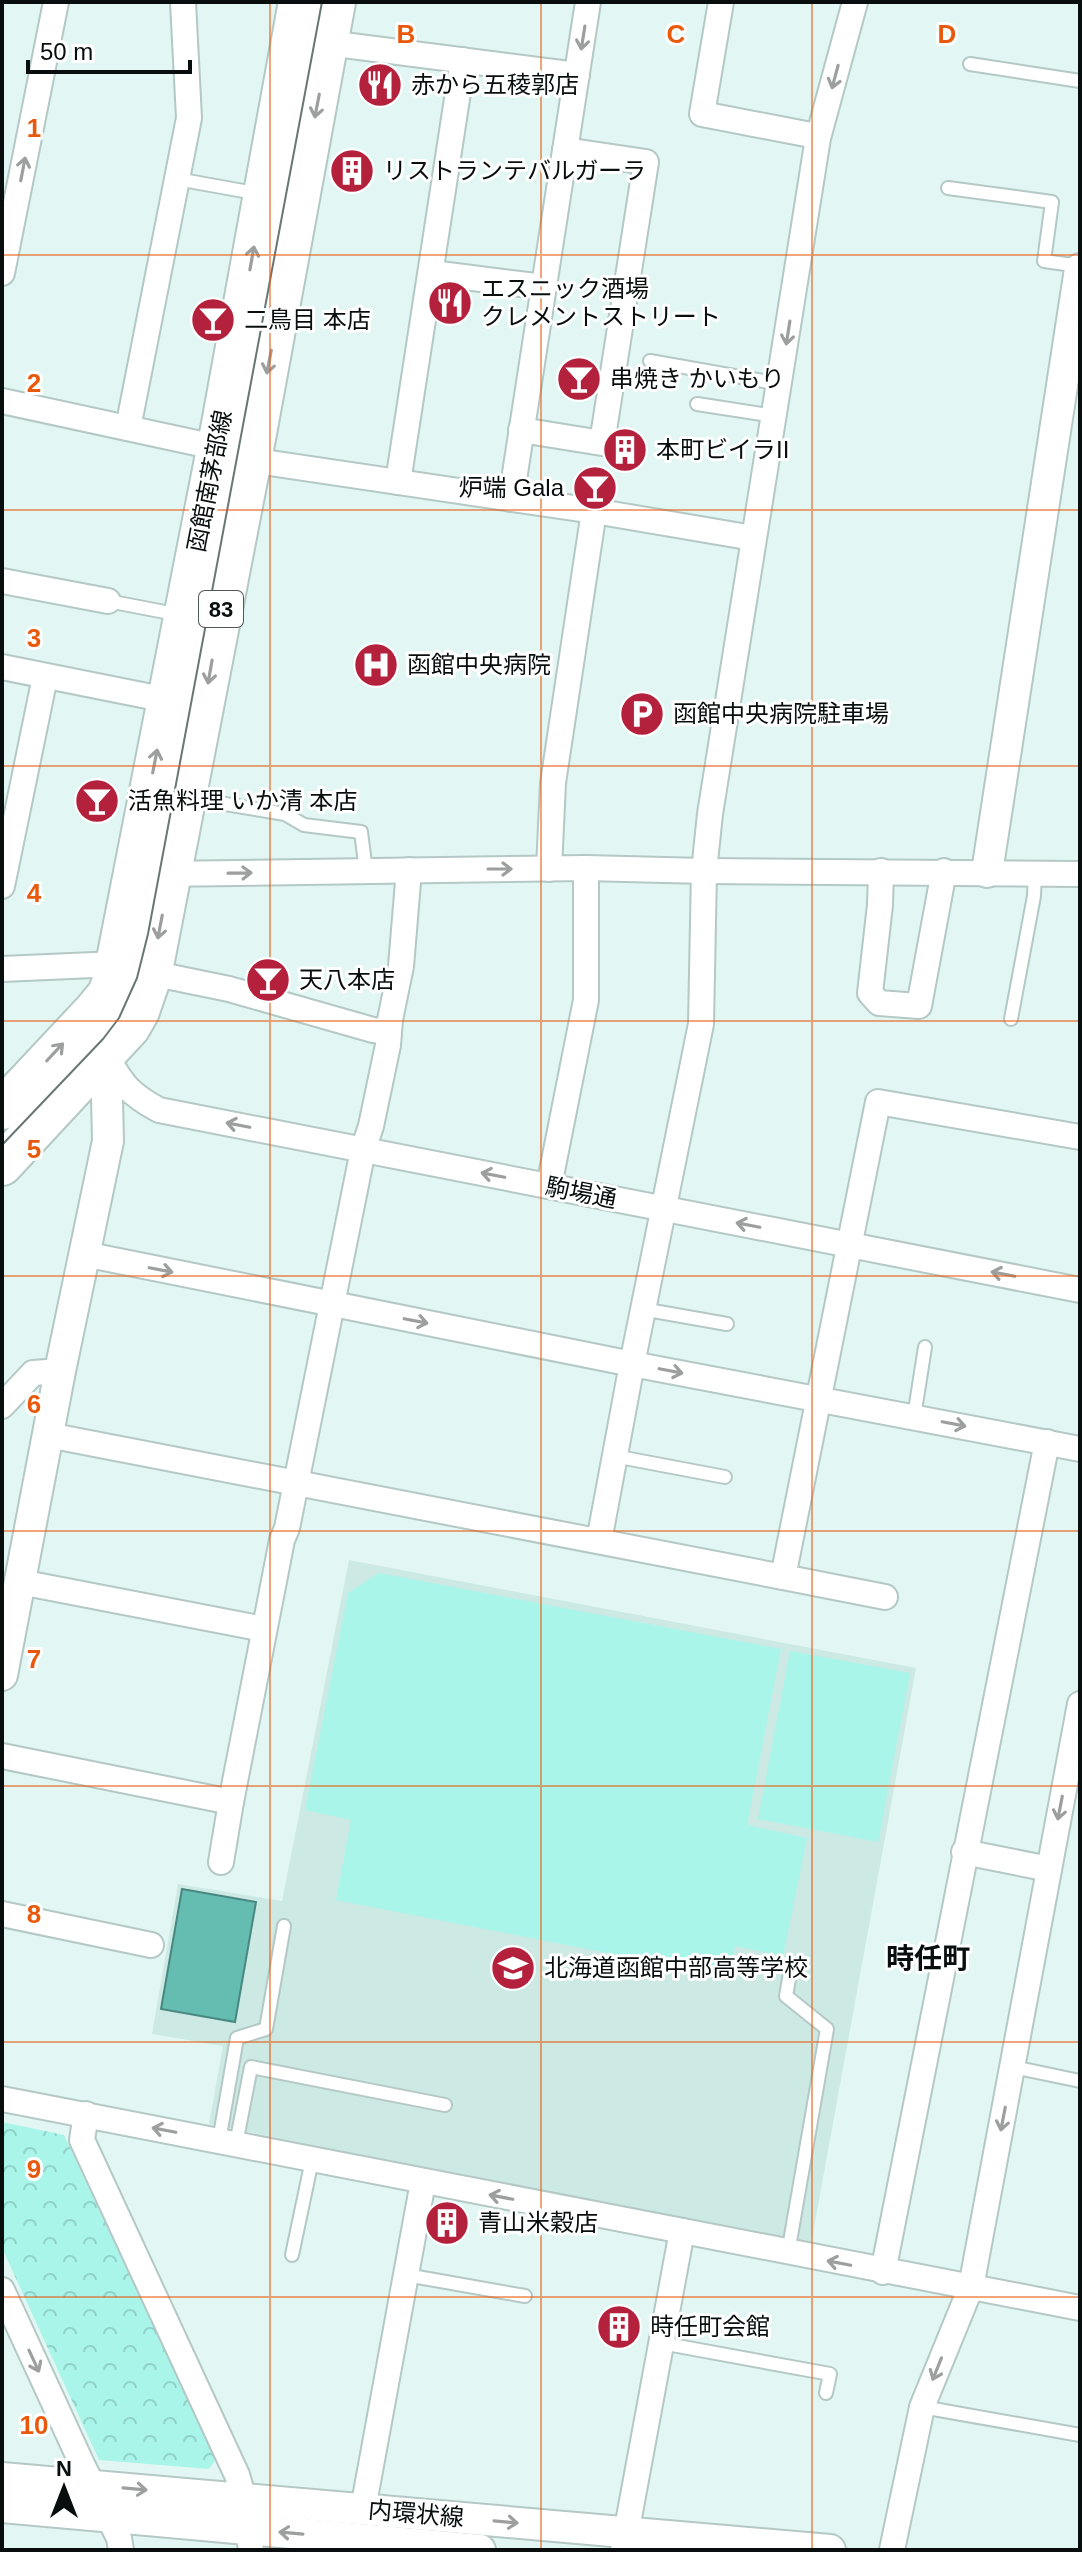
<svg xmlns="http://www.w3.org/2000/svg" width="1082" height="2552" font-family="Arial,'Noto Sans JP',sans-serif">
  <defs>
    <pattern id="forest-crowns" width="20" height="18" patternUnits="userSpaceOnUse" patternTransform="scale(2)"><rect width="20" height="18" fill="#a9f5ea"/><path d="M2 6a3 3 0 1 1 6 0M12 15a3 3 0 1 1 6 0" fill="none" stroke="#90d1c8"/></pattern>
  </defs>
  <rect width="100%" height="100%" fill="#e2f7f3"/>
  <polygon fill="#cce9e4" points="349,1560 916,1668 811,2244 209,2124 223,2046 152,2034 178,1884 282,1901"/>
  <g fill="#a9f5ea">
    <polygon points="379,1573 781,1649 747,1825 807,1838 783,1956 735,1946 730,1977 336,1900 351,1820 305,1810 348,1593"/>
    <polygon points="790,1651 910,1673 878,1842 758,1819"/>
  </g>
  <polygon fill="url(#forest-crowns)" points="2,2122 64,2135 216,2459 209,2469 99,2460 2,2248"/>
  <polygon fill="#65bcb1" stroke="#498880" stroke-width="2" points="182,1889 256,1902 235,2022 161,2009"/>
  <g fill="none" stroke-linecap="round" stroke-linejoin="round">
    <g stroke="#b4c8c5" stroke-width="16">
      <g id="service">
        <polyline points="970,64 1080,81"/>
        <polyline points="177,179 249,192"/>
        <polyline points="948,188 1052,202 1044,261 1080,266"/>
        <polyline points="650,361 780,384"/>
        <polyline points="697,404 775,416"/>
        <polyline points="108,601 170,613"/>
        <polyline points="189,798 285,814 304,825 361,832 366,871"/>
        <polyline points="1011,1019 1034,896 1035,873"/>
        <polyline points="642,1309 727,1324"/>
        <polyline points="914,1417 925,1347"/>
        <polyline points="614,1456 725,1477"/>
        <polyline points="1013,2067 1080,2081"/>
        <polyline points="219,2141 237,2038 266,2029 284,1926"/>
        <polyline points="236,2144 251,2067 445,2105"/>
        <polyline points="788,2253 827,2029 786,1996 790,1973"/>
        <polyline points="292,2255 312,2160"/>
        <polyline points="406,2275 525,2296"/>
        <polyline points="661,2343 830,2374 826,2393"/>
        <polyline points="922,2407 1080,2435"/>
      </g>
    </g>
    <g stroke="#b4c8c5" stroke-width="28">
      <g id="minor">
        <polyline points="721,2 702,114 806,134"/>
        <polyline points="328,43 577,75"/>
        <polyline points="2,273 56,2"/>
        <polyline points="432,273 544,287"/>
        <polyline points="2,401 201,444 250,460 594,511 753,538"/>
        <polyline points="128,428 189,118 183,2"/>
        <polyline points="521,430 602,443 646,162 565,150"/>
        <polyline points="398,482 463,60"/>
        <polyline points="511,499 588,2"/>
        <polyline points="2,581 108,601"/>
        <polyline points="2,667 167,700"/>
        <polyline points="549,869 553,783 594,511"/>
        <polyline points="881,871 880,905 870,993 879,1003 919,1006 944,871"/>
        <polyline points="159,874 586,868 704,871 1080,874"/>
        <polyline points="2,886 45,677"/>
        <polyline points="2,969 117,964 151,973 229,989 373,1030 389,1032"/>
        <path d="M106 1055C122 1084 129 1094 159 1110L1080 1290"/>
        <polyline points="549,1186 586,1000 586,868"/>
        <polyline points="84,1254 632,1364 1080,1449"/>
        <polyline points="2,1406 33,1373 60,1371"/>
        <polyline points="48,1435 783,1577 878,1102 1080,1137"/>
        <polyline points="599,1541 632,1364 701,1024 704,871 710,814 818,138 855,2"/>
        <polyline points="783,1577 885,1597"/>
        <polyline points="20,1582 264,1629"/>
        <polyline points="2,1756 231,1802 282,1540 287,1528 363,1150 371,1126 388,1045 390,1020 401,966 409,870"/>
        <polyline points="964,1852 1049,1869"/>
        <polyline points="221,1862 231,1802"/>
        <polyline points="2,1914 151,1945"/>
        <polyline points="2,2099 1080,2308"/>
        <polyline points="86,2114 82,2140 237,2475 244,2499 251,2550"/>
        <polyline points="883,2272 1047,1442"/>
        <polyline points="2,2290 82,2464 119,2538 121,2550"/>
        <polyline points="363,2509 423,2182"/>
        <polyline points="623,2550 682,2231"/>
        <polyline points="892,2550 922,2407 971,2287 1080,1704"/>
      </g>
    </g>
    <g stroke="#b4c8c5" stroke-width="34">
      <g id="tertiary">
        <polyline points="987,872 1080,269"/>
        <polyline points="2,1675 60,1371 108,1141 106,1055 103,1040"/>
        <polyline points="2,2478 830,2550"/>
        <polyline points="2,2507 480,2550"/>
      </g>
    </g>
    <g stroke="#b4c8c5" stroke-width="44">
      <g id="primary">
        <polyline points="2,1109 94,1011 108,994 113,980 222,424 299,2"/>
        <polyline points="2,1165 130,1027 139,1011 151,976 256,433 335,2"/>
      </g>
    </g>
    <use href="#service" stroke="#fff" stroke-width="12"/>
    <use href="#minor" stroke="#fff" stroke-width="24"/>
    <use href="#tertiary" stroke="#fff" stroke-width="30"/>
    <use href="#primary" stroke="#fff" stroke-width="40"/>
    <polyline stroke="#697774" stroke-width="2" points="2,1145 103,1039 119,1018 137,978 148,934 322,2"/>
  </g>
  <defs><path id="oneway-shaft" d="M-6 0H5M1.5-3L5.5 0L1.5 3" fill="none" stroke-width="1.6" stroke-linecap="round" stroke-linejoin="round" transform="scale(2)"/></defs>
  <g stroke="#9c9f9e">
    <use href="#oneway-shaft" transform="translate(583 38) rotate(99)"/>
    <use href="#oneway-shaft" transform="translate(835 77) rotate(105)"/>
    <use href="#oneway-shaft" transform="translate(317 106) rotate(101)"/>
    <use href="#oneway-shaft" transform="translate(23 169) rotate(-79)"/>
    <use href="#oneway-shaft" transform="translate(252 258) rotate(-80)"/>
    <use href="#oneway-shaft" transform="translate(788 333) rotate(99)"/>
    <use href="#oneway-shaft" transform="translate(269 362) rotate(101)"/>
    <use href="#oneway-shaft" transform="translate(210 672) rotate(100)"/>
    <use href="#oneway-shaft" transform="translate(155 761) rotate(-79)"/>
    <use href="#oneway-shaft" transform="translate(500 869)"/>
    <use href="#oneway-shaft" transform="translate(240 873) rotate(-1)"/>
    <use href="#oneway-shaft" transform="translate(160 927) rotate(101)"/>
    <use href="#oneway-shaft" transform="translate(55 1052) rotate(-47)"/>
    <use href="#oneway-shaft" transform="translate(238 1125) rotate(-169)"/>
    <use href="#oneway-shaft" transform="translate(493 1175) rotate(-169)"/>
    <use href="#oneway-shaft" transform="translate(748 1225) rotate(-169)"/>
    <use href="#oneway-shaft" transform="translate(161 1270) rotate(11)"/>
    <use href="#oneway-shaft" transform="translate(1003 1274) rotate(-169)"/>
    <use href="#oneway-shaft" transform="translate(416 1321) rotate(11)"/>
    <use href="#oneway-shaft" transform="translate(671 1371) rotate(11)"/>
    <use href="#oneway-shaft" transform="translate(954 1424) rotate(11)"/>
    <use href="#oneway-shaft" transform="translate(1060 1808) rotate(101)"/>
    <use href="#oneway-shaft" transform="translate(1003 2119) rotate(101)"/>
    <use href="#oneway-shaft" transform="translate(164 2130) rotate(-169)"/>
    <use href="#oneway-shaft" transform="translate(501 2197) rotate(-169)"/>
    <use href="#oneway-shaft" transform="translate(839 2263) rotate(-169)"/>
    <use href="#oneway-shaft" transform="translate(34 2361) rotate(65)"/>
    <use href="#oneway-shaft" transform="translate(937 2369) rotate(112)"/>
    <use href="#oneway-shaft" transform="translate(135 2489) rotate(5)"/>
    <use href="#oneway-shaft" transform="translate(506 2522) rotate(5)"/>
    <use href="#oneway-shaft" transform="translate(291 2533) rotate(-175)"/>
  </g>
  <path fill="none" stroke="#e8590c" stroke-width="2" stroke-opacity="0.55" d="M270 2V2550M541 2V2550M812 2V2550M2 255H1080M2 510H1080M2 766H1080M2 1021H1080M2 1276H1080M2 1531H1080M2 1786H1080M2 2042H1080M2 2297H1080"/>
  <defs>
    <g id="restaurant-disc" transform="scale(2.3)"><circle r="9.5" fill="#b4213d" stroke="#fff"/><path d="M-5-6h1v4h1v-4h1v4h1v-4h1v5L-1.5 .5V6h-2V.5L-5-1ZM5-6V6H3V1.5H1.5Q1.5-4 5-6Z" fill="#fff"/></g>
    <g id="building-disc" transform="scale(2.3)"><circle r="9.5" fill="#b4213d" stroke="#fff"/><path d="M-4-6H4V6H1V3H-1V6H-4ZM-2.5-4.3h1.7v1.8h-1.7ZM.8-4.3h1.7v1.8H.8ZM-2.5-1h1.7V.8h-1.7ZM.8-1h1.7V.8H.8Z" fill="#fff"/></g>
    <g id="bar-disc" transform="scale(2.3)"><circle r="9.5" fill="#b4213d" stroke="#fff"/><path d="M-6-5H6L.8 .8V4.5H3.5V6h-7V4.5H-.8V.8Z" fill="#fff"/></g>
    <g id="hospital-disc" transform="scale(2.3)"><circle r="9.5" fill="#b4213d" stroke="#fff"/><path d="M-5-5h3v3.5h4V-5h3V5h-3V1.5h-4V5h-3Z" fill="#fff"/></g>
    <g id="parking-disc" transform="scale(2.3)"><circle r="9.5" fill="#b4213d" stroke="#fff"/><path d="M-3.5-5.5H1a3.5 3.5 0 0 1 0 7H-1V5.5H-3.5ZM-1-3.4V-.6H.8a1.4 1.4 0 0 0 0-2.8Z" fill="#fff"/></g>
    <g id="school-disc" transform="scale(2.3)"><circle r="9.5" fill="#b4213d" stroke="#fff"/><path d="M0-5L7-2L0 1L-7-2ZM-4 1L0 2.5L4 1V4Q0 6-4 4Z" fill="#fff"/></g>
  </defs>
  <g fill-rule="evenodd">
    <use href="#restaurant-disc" x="380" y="85"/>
    <use href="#building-disc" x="352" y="171"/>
    <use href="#restaurant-disc" x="450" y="303"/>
    <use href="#bar-disc" x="213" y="320"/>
    <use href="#bar-disc" x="579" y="379"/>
    <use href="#building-disc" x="625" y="450"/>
    <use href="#bar-disc" x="595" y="488"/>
    <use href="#hospital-disc" x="376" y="665"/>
    <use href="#parking-disc" x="642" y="714"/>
    <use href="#bar-disc" x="97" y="801"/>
    <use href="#bar-disc" x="268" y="980"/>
    <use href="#school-disc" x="513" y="1968"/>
    <use href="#building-disc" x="447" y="2223"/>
    <use href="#building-disc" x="619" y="2327"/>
  </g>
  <g text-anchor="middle" stroke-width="6" stroke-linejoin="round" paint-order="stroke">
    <rect fill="#fff" stroke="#515656" stroke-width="2" x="199" y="591" width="44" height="36" rx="6"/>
    <g font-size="22" font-weight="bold" fill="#070e0d">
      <text x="221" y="617">83</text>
    </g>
    <g font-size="24" fill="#070e0d" stroke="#fff" text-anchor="start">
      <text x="411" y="93">赤から五稜郭店</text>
      <text x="383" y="179">リストランテバルガーラ</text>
      <text x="481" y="297">エスニック酒場<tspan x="481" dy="28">クレメントストリート</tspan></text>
      <text x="244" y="328">二鳥目 本店</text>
      <text x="610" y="387">串焼き かいもり</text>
      <text x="656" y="458">本町ビイラII</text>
      <text x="564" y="496" text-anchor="end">炉端 Gala</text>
      <text x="407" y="673">函館中央病院</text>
      <text x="673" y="722">函館中央病院駐車場</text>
      <text x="128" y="809">活魚料理 いか清 本店</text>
      <text x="299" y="988">天八本店</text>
      <text x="544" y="1976">北海道函館中部高等学校</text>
      <text x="478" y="2231">青山米穀店</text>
      <text x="650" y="2335">時任町会館</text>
    </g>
    <g font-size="24" fill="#070e0d" stroke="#fff">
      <text transform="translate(210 481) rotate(-79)" y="8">函館南茅部線</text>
      <text transform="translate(581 1193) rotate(11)" y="8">駒場通</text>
      <text transform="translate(416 2514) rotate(5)" y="8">内環状線</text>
    </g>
    <g font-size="28" font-weight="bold" fill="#070e0d" stroke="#fff">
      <text x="928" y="1968">時任町</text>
    </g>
  </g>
  <g font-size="26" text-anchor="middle" font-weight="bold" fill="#e8590c" stroke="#fff" stroke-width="6" stroke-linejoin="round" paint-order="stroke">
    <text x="406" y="43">B</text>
    <text x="676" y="43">C</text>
    <text x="947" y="43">D</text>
    <text x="34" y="137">1</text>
    <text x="34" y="392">2</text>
    <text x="34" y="647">3</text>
    <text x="34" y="902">4</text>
    <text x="34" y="1158">5</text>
    <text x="34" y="1413">6</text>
    <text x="34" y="1668">7</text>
    <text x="34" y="1923">8</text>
    <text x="34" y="2178">9</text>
    <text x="34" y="2434">10</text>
  </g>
  <rect width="1082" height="2552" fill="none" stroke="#070e0d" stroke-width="8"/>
  <g transform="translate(64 2488)" stroke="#ffffff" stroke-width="6" paint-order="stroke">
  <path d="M0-6L14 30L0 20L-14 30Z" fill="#070e0d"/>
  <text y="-12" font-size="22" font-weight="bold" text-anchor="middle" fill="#070e0d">N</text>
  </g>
  <path d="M28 60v12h162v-12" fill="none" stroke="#070e0d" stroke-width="4"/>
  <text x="40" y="60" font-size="24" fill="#070e0d" stroke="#ffffff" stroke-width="6" paint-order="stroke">50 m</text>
</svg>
